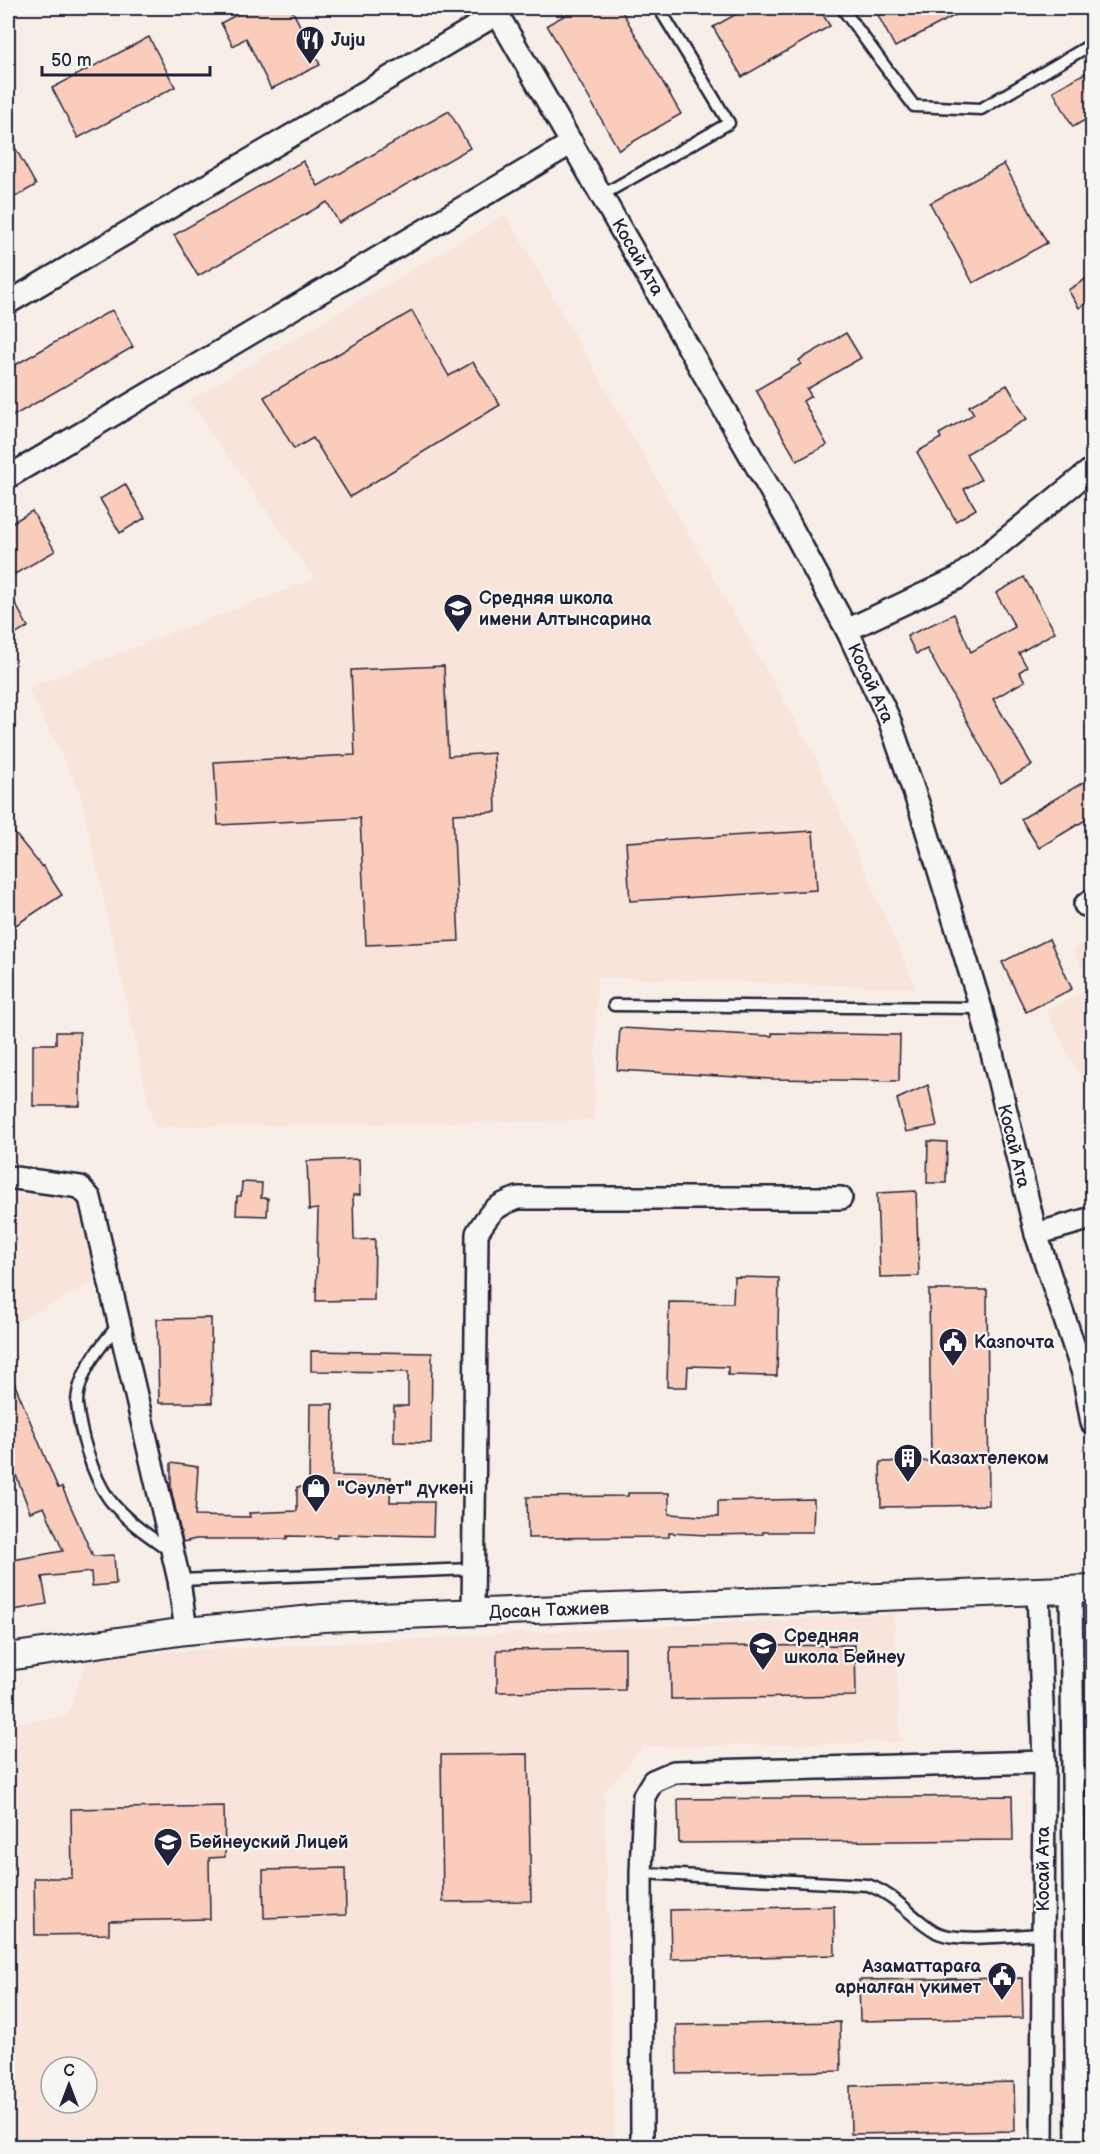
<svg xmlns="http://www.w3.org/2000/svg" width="1100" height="2154" font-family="'Balsamiq Sans',sans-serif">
  <rect width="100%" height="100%" fill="#f7eee7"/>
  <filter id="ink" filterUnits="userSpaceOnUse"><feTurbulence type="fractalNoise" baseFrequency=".0167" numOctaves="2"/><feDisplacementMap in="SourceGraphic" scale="12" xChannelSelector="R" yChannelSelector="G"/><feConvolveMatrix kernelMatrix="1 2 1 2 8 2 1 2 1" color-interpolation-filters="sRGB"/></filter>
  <g filter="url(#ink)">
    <g fill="#f8e4da" fill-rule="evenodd">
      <polygon points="506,215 812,750 916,988 597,977 594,1120 154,1127 80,792 28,688 315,579 189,401"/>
      <polygon points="1092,937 1092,986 1073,950"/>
      <polygon points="1092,987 1092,1099 1046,1010"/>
      <polygon points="75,1195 102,1279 8,1326 8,1196"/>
      <path d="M894 1614 900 1742 643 1747 604 1792 615 2146H9L8 1724 67 1716 88 1656ZM51 2067H87V2103H51Z"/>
    </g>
    <g fill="#f9ccbb" stroke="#22223b" stroke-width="1.5">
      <polygon points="249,8 291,8 320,65 271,89 246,38 233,46 221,23"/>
      <polygon points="578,8 620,8 681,114 619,150 547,25"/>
      <polygon points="747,8 819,8 830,26 742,77 713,27"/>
      <polygon points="874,8 969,8 895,47"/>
      <polygon points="149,37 175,87 78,138 52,88"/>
      <polygon points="1092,69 1092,116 1073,127 1053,91"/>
      <polygon points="449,111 470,148 339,223 327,202 198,276 174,235 303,161 318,186"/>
      <polygon points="8,135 36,185 8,201"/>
      <polygon points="1004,164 1047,243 973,283 930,203"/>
      <polygon points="1092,275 1092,300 1079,308 1068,290"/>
      <polygon points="112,310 133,347 8,419 8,369"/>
      <polygon points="412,311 449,376 473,362 500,405 350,497 313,438 294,449 264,397"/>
      <polygon points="846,333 861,358 807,389 811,396 803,401 827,445 797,461 756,390 801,364 799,360"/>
      <polygon points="1007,385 1027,419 966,454 981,480 964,489 976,509 956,521 917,452 941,438 939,434 974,414 969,406"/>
      <polygon points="125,484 145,518 120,533 100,499"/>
      <polygon points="32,511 55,551 8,578 8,525"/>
      <polygon points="1024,577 1055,632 1019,653 1027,667 1019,672 1025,681 993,699 1032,765 1001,783 927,649 916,654 907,636 954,614 971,652 1015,627 996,593"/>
      <polygon points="8,590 28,627 8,639"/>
      <polygon points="444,666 448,756 494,753 496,812 453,814 459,941 366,945 360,818 218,825 214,762 355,755 351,670"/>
      <polygon points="1092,777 1092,816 1039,848 1021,819"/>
      <polygon points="8,825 42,867 43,866 62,895 8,930"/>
      <polygon points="813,831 817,890 630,901 626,842"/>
      <polygon points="1049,939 1072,989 1026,1012 1002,962"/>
      <polygon points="620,1028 772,1036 772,1033 900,1035 899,1081 771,1079 617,1070"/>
      <polygon points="56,1032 80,1032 80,1106 33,1106 33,1044 56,1044"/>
      <polygon points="928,1085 937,1126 906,1132 897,1099"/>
      <polygon points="928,1141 947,1142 946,1183 927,1183"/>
      <polygon points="359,1159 360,1195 353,1195 354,1240 375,1239 374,1300 316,1301 318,1209 309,1210 307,1161"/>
      <polygon points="242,1182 262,1183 261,1198 268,1198 267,1216 236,1215 237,1196 241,1196"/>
      <polygon points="916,1191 919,1276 880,1277 877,1193"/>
      <polygon points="734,1277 779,1278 777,1376 728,1375 728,1367 688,1366 687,1387 667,1387 669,1302 733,1303"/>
      <polygon points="929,1290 987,1290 989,1505 881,1507 880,1462 931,1461"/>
      <polygon points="211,1318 212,1403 159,1403 157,1319"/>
      <polygon points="311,1351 432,1353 431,1443 394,1442 394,1406 408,1406 408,1372 311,1371"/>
      <polygon points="8,1368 58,1488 62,1487 93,1556 114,1555 116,1584 92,1586 91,1572 42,1577 47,1604 8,1611 8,1561 63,1551 44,1507 30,1512 8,1454"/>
      <polygon points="310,1404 333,1404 332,1476 391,1477 390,1502 434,1502 433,1536 337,1534 337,1537 287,1536 287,1539 196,1539 183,1542 171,1489 171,1463 198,1467 195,1516 250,1517 249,1513 297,1511 297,1487 309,1487"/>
      <polygon points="628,1493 669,1493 669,1514 718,1517 718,1501 814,1499 813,1532 763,1532 763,1534 707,1535 669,1533 669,1537 528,1538 527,1497 628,1496"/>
      <polygon points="855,1645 856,1696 671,1699 670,1647"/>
      <polygon points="625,1648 625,1690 497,1692 497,1650"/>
      <polygon points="528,1754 531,1901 443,1902 441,1755"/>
      <polygon points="1012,1796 1013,1840 679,1843 678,1799"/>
      <polygon points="224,1806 225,1857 209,1858 210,1919 109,1921 109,1934 35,1935 34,1878 72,1878 71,1809"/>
      <polygon points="345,1868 346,1915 264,1918 263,1870"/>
      <polygon points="834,1906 835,1955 671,1959 670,1910"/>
      <polygon points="1022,1978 1023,2018 860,2021 859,1980"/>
      <polygon points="840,2022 841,2071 677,2074 676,2025"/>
      <polygon points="1014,2082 1015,2131 851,2134 850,2086"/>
    </g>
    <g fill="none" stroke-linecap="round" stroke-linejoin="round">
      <g stroke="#22223b" stroke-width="15">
        <g id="service">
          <polyline points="842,8 914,106 981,109 1092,44"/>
          <polyline points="602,195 729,123 659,8"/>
          <polyline points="614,1005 981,1008"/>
          <path d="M119 1324C105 1341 91 1357 83 1377 80 1384 77 1396 77 1404 80 1432 92 1476 109 1499 126 1521 149 1536 172 1552"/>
          <polyline points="179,1580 473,1569"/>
          <path d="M641 1873 868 1885C898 1896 911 1918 936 1932 957 1943 1017 1935 1042 1934"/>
          <polyline points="1076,2084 1092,2084"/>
        </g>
      </g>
      <g stroke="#22223b" stroke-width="26">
        <g id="minor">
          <polyline points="494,8 788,521 847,630 889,719 921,812 981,1008 1036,1234 1083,1373 1092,1423"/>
          <polyline points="8,303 497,14"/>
          <polyline points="8,477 572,143"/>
          <polyline points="847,630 958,578 1092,469"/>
          <polyline points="1085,905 1092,900"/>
          <polyline points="8,1177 80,1187 90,1198 179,1580 186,1631"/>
          <polyline points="1036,1234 1092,1218"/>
          <polyline points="1071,1590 1077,2146"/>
          <polyline points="1038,1591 1044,1762 1042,2146"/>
          <path d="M473 1613 477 1233C490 1212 494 1206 518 1198H841"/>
          <polyline points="642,2146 641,1873 644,1796 653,1781 674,1772 1044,1762"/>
        </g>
      </g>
      <g stroke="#22223b" stroke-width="30">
        <polyline id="tertiary" points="8,1657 186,1631 323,1618 1092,1589"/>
      </g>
      <use href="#service" stroke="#f6f6f2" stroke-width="10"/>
      <use href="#minor" stroke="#f6f6f2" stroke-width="21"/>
      <use href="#tertiary" stroke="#f6f6f2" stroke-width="26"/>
    </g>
  </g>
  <defs>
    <g id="restaurant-pin" transform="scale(1.5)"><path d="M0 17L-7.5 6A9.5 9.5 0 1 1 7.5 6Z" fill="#22223b" stroke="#f6f6f2"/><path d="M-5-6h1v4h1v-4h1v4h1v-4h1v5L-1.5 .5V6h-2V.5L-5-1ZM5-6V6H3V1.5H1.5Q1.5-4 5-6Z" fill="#fff"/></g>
    <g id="school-pin" transform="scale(1.5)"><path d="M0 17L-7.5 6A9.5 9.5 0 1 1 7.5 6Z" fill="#22223b" stroke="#f6f6f2"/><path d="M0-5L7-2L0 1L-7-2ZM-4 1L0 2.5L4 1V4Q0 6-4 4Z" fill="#fff"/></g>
    <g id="civic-pin" transform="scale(1.5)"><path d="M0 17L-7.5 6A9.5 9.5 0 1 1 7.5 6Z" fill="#22223b" stroke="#f6f6f2"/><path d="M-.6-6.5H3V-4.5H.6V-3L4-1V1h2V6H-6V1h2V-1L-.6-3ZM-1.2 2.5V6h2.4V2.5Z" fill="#fff"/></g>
    <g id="building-pin" transform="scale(1.5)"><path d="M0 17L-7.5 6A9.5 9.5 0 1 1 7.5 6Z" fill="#22223b" stroke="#f6f6f2"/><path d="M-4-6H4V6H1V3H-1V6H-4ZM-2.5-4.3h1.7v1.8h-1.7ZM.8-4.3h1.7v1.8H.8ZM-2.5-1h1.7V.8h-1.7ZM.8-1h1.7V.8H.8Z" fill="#fff"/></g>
    <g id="shop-pin" transform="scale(1.5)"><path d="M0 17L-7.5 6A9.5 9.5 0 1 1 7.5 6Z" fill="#22223b" stroke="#f6f6f2"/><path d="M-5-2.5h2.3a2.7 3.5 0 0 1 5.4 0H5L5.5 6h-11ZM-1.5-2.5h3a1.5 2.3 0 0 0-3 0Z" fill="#fff"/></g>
  </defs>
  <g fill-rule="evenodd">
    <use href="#restaurant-pin" x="310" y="40"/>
    <use href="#school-pin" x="458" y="608"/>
    <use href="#civic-pin" x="953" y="1342"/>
    <use href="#building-pin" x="908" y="1458"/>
    <use href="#shop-pin" x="316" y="1488"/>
    <use href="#school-pin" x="763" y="1646"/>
    <use href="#school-pin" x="168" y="1842"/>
    <use href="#civic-pin" x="1002" y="1976"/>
  </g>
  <g text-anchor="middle" stroke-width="4.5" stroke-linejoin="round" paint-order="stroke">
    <g font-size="18" font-weight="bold" fill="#22223b" stroke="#f6f6f2" text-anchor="start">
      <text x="331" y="46">Juju</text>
      <text x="479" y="604">Средняя школа<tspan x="479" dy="21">имени Алтынсарина</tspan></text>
      <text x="974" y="1348">Казпочта</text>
      <text x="929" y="1464">Казахтелеком</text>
      <text x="337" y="1494">"Сәулет" дүкені</text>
      <text x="784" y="1642">Средняя<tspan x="784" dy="21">школа Бейнеу</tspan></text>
      <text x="189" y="1848">Бейнеуский Лицей</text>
      <text x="981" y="1972" text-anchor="end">Азаматтараға<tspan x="981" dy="21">арналған үкимет</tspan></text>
    </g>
    <g font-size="18" fill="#22223b" stroke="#f6f6f2">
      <text transform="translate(638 257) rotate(60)" y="6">Косай Ата</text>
      <text transform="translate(871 683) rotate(65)" y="6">Косай Ата</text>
      <text transform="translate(1014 1146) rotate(76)" y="6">Косай Ата</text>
      <text transform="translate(549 1610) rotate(-2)" y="6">Досан Тажиев</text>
      <text transform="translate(1043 1869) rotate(-90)" y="6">Косай Ата</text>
    </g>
  </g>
  <rect width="1100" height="2154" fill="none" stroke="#f6f6f2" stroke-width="30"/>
  <rect x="15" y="15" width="1070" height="2124" fill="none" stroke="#22223b" stroke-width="2" filter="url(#ink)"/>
  <g transform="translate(69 2085)"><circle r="28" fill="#f6f6f2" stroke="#a1a1a9" stroke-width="1.5"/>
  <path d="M0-4.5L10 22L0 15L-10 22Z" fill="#22223b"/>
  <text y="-9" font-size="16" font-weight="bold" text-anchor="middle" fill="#22223b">С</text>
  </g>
  <path d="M42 66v9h168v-9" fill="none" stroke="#22223b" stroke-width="3"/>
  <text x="51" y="66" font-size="18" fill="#22223b" stroke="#f6f6f2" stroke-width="4.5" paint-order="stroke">50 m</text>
</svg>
